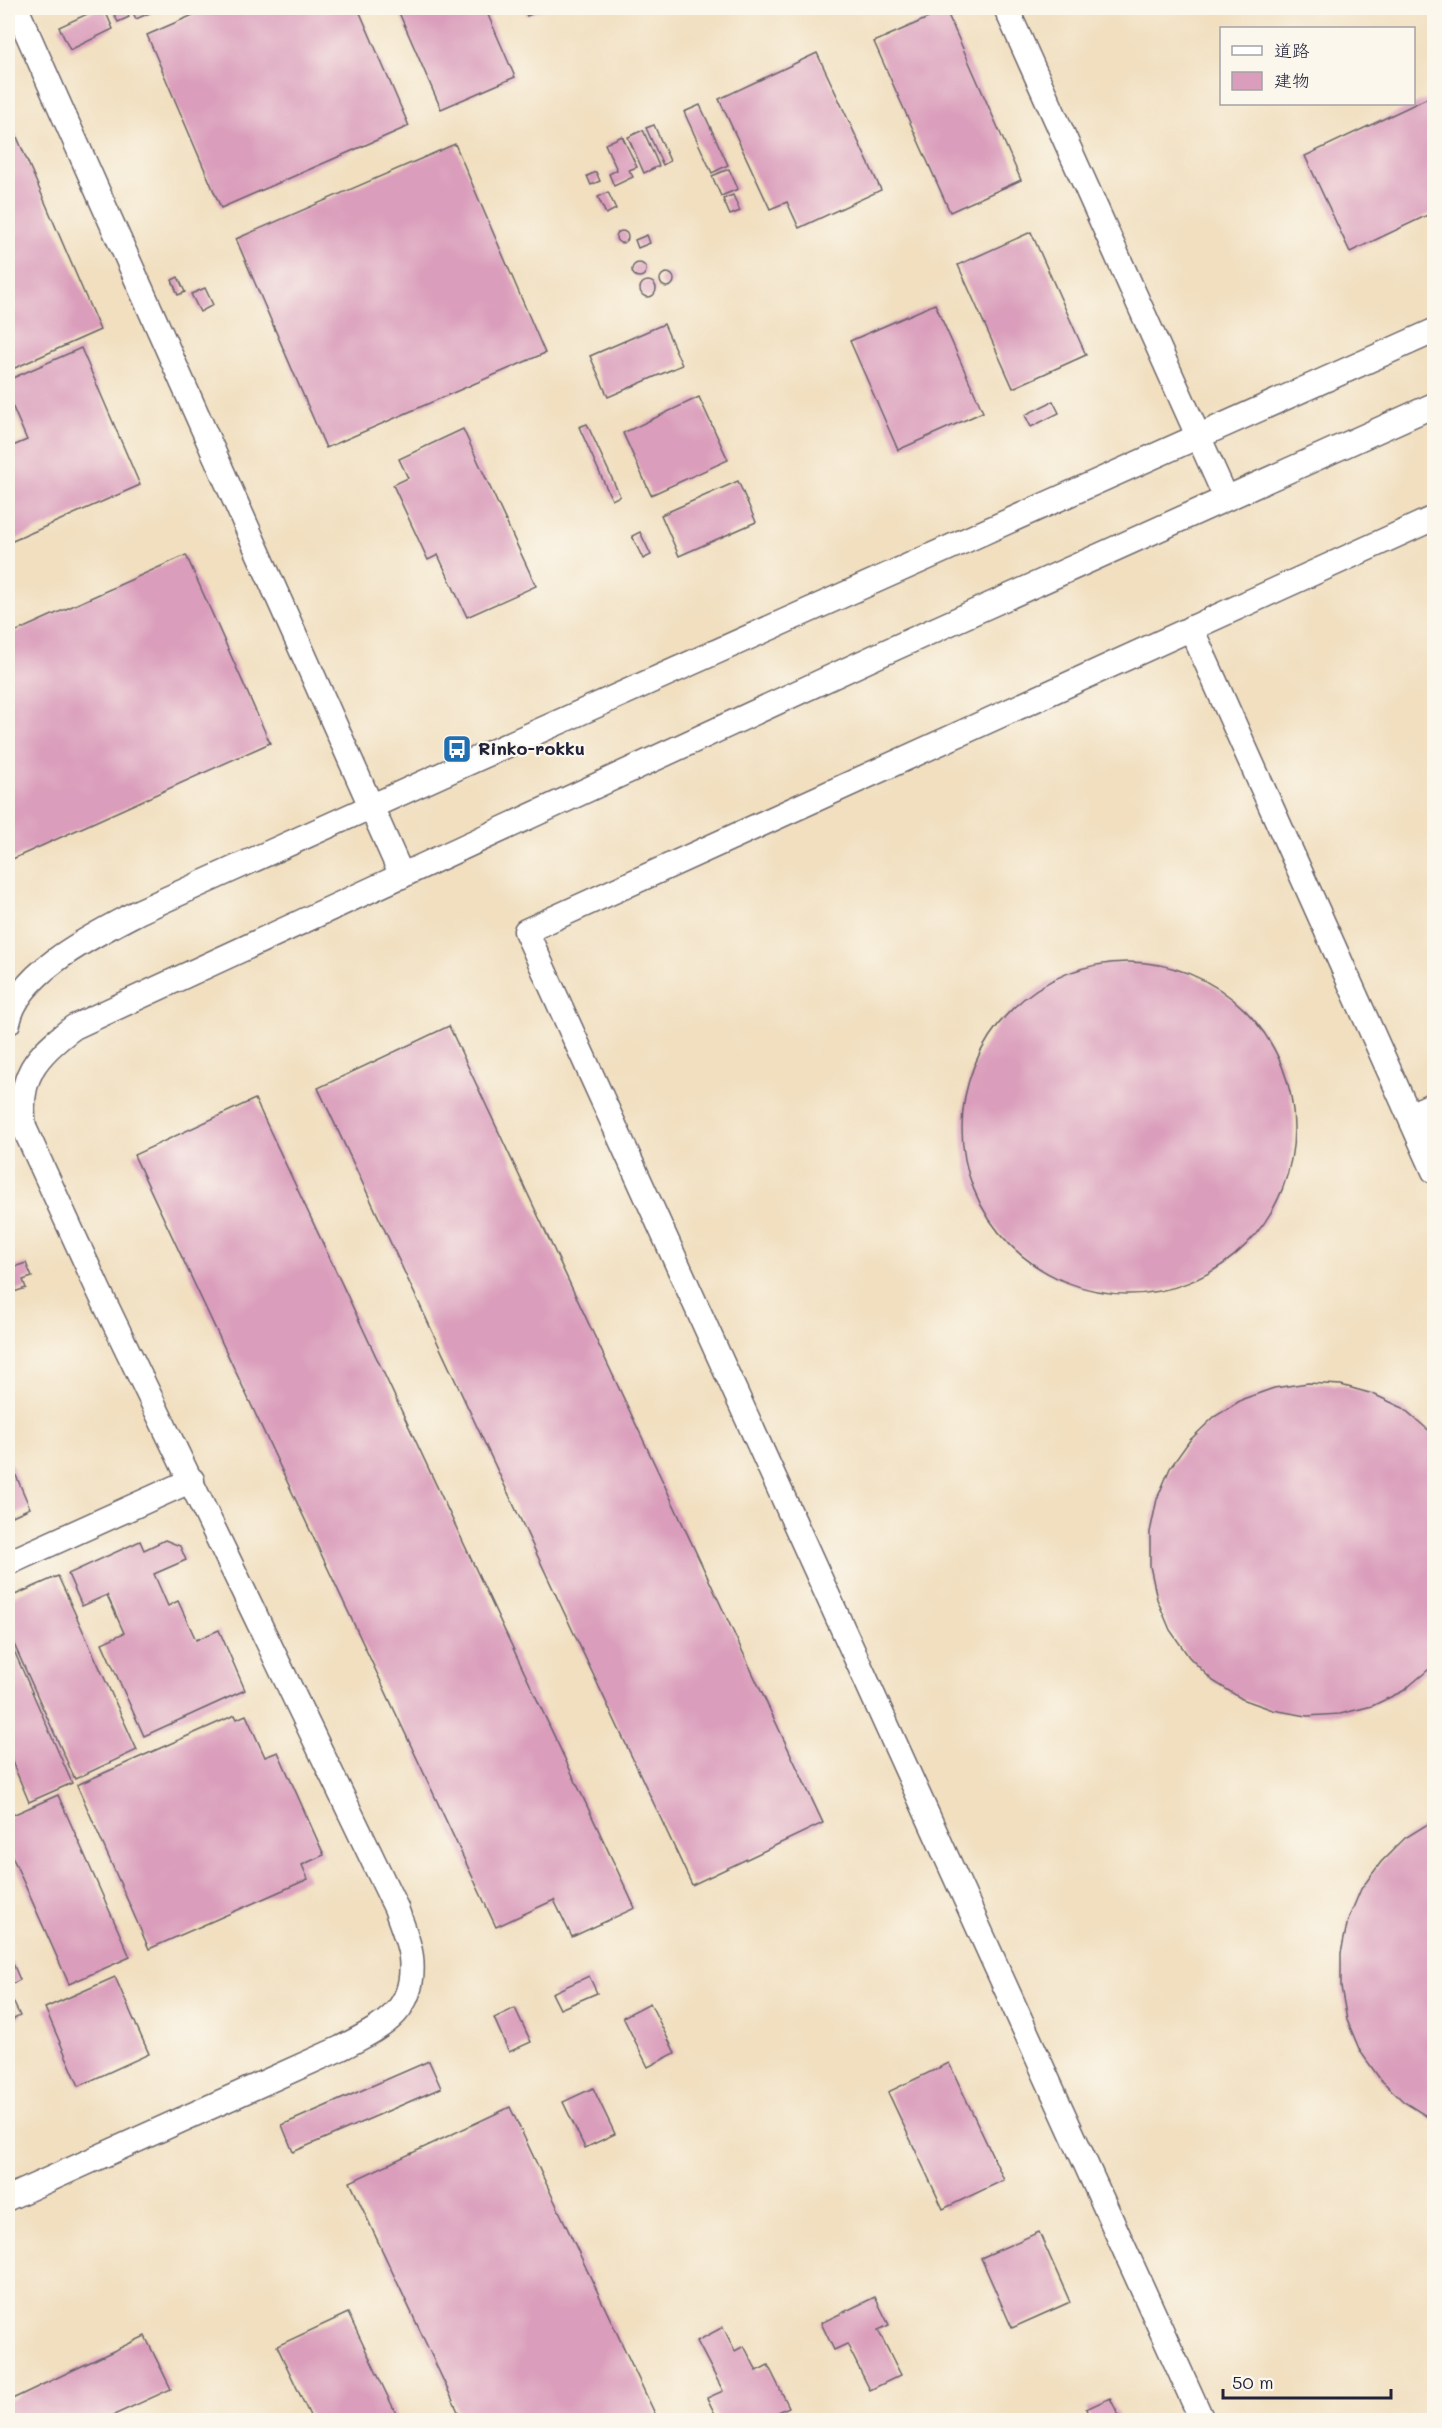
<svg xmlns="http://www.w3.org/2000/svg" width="1442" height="2428" font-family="Mali,'Klee One',sans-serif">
  <rect width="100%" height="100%" fill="#fbf7ec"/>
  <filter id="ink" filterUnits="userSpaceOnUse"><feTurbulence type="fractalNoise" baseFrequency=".0167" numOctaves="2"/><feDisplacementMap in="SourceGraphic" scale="12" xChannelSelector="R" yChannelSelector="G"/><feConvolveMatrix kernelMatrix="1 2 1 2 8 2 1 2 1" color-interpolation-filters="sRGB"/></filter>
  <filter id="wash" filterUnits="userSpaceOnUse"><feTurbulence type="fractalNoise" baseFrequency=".008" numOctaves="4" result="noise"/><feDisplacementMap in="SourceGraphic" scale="24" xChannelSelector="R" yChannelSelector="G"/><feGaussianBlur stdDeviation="1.35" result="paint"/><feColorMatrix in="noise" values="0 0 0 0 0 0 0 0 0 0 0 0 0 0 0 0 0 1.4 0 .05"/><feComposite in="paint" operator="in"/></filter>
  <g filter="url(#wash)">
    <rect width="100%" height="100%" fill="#f1dfc0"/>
    <g id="blocks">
      <g fill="#da9dbb">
        <polygon points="100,8 104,8 113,29 70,50 59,27"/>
        <polygon points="111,8 125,8 129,17 118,22"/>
        <polygon points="131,8 161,8 136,19"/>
        <polygon points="209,8 358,8 409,126 221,208 147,35"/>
        <polygon points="397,8 485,8 515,77 441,109"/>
        <polygon points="523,8 545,8 527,16"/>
        <polygon points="946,10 1021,180 950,212 874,42"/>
        <polygon points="817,53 881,190 799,228 787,202 770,209 719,99"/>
        <polygon points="1434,95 1434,212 1350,252 1305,156"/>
        <polygon points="700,105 728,165 712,173 684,112"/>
        <polygon points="8,116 100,330 8,371"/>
        <polygon points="654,125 670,161 663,165 646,128"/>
        <polygon points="643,130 659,166 644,173 628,137"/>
        <polygon points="622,136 637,167 629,170 633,177 614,186 609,174 617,170 605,144"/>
        <polygon points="455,144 545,353 326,448 236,239"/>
        <polygon points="729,169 738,189 721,196 712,176"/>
        <polygon points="596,172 600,181 591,185 587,176"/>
        <polygon points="608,192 616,209 606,214 598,197"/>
        <polygon points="733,195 740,211 730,215 723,199"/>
        <circle cx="622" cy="237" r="6"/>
        <polygon points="1031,232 1086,355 1013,388 958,265"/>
        <polygon points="647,235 650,243 638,248 635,240"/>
        <circle cx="639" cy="270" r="7"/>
        <circle cx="667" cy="280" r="7"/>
        <polygon points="178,277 185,292 178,295 172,280"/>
        <circle cx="648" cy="289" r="8"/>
        <polygon points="205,288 213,305 200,312 191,294"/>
        <polygon points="935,304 983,412 898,450 850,341"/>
        <polygon points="664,324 682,365 608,397 590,356"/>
        <polygon points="81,348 140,485 8,543 8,448 27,440 8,396 8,380"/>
        <polygon points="699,397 728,460 651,495 623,433"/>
        <polygon points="1053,401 1059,413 1031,427 1025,415"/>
        <polygon points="587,424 620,496 612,500 579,427"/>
        <polygon points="463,429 536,586 467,617 438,555 428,560 393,485 408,478 399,459"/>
        <polygon points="738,481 756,522 679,556 661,515"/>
        <polygon points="640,532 651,555 643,559 632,536"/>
        <polygon points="186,555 270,743 8,861 8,635"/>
        <circle cx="1128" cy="1128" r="166"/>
        <polygon points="449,1026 823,1823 692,1885 318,1088"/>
        <polygon points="255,1099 635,1908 572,1937 554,1900 496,1927 134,1155"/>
        <polygon points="26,1263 32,1277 23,1280 26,1288 8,1294 8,1269"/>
        <polygon points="1308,1383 1341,1385 1373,1394 1403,1408 1434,1435 1434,1665 1403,1691 1372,1706 1340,1714 1307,1716 1273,1710 1242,1699 1213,1681 1189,1657 1170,1630 1157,1599 1150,1566 1150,1532 1157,1499 1170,1468 1190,1440 1214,1417 1243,1399 1274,1388"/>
        <polygon points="8,1457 30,1508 8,1518"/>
        <polygon points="165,1540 180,1546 186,1560 154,1574 168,1606 178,1601 196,1640 219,1630 245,1690 144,1736 102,1643 124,1633 107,1595 82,1606 68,1574 140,1541 144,1550"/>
        <polygon points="58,1576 137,1750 75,1779 8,1631 8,1598"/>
        <polygon points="8,1637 72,1783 29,1802 8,1752"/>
        <polygon points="235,1715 237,1719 246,1715 265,1757 278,1752 324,1855 302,1865 308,1879 149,1949 77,1785"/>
        <polygon points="58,1795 130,1957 69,1984 8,1847 8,1817"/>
        <polygon points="1434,1820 1434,2121 1404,2102 1380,2079 1360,2051 1347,2020 1341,1987 1341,1953 1348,1920 1361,1889 1381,1862 1405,1838"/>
        <polygon points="12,1961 20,1980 8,1986 8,1963"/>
        <polygon points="589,1976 597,1993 560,2009 552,1993"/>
        <polygon points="115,1977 149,2054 79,2086 45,2008"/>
        <polygon points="12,1999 20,2016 8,2022 8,2001"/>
        <polygon points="650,2003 675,2053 648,2067 623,2017"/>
        <polygon points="515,2008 531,2042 509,2052 494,2018"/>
        <polygon points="429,2061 441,2088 293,2152 282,2125"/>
        <polygon points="949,2063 1004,2180 943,2209 888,2092"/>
        <polygon points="593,2088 615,2134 585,2148 563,2102"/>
        <polygon points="510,2107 658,2420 462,2420 350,2182"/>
        <polygon points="1039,2232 1070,2302 1012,2328 981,2258"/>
        <polygon points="875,2297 889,2325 878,2330 901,2375 870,2390 847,2344 834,2350 821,2323"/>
        <polygon points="348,2313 399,2420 312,2420 277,2346"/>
        <polygon points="723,2327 735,2351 744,2346 757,2371 768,2365 789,2407 761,2420 718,2420 707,2398 723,2391 697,2341"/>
        <polygon points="145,2336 171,2389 103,2420 8,2420 8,2401"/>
        <polygon points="1110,2398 1121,2420 1091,2420 1086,2409"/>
      </g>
    </g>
  </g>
  <g filter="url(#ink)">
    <use href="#blocks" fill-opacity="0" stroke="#6a646a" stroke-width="1.5"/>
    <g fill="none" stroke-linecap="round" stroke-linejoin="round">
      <g stroke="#6a646a" stroke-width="27">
        <g id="minor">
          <polyline points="16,8 402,876"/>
          <polyline points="1006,8 1226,498"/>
          <polyline points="1191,628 1434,1171"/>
          <path d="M8 1023C17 972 96 934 138 912L463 765 1434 331"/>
          <polyline points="1410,1115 1434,1104"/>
          <path d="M24 1127C17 1077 36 1055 74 1027L879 655 1434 405"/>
          <polyline points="8,1563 192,1480"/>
          <path d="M8 2198 341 2048C381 2027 417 2012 411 1957 409 1941 401 1923 396 1908L99 1291 17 1112"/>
          <polyline points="1202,2420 526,931 1434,518"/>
        </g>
      </g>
      <use href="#minor" stroke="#fff" stroke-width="24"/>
    </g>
  </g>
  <defs>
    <g id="bus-square" transform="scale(1.5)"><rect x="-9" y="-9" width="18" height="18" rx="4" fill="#1f6fb2" stroke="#fbf7ec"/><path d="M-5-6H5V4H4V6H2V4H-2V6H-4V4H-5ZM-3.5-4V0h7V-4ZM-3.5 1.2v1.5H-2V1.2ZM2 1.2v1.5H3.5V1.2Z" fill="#fff"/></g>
  </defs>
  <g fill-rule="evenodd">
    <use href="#bus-square" x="457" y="749"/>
  </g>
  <g text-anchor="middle" stroke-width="4.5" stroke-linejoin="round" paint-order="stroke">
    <g font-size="18" font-weight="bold" fill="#22223b" stroke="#fbf7ec" text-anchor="start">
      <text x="478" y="755">Rinko-rokku</text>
    </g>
  </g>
  <rect width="1442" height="2428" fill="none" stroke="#fbf7ec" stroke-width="30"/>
  <rect x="1220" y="27" width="195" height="78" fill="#fbf7ec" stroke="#a4a2a5" stroke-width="1.5"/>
  <rect x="1232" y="46" width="30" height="9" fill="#ffffff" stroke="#a4a2a5" stroke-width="1.5"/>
  <text x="1274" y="57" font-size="18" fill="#22223b">道路</text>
  <rect x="1232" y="72" width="30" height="18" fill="#da9dbb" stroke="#a4a2a5" stroke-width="1.5"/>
  <text x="1274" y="87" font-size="18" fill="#22223b">建物</text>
  <path d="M1223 2389v9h168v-9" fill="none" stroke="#22223b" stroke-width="3"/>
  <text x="1232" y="2389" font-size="18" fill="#22223b" stroke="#fbf7ec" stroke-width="4.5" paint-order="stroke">50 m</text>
</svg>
